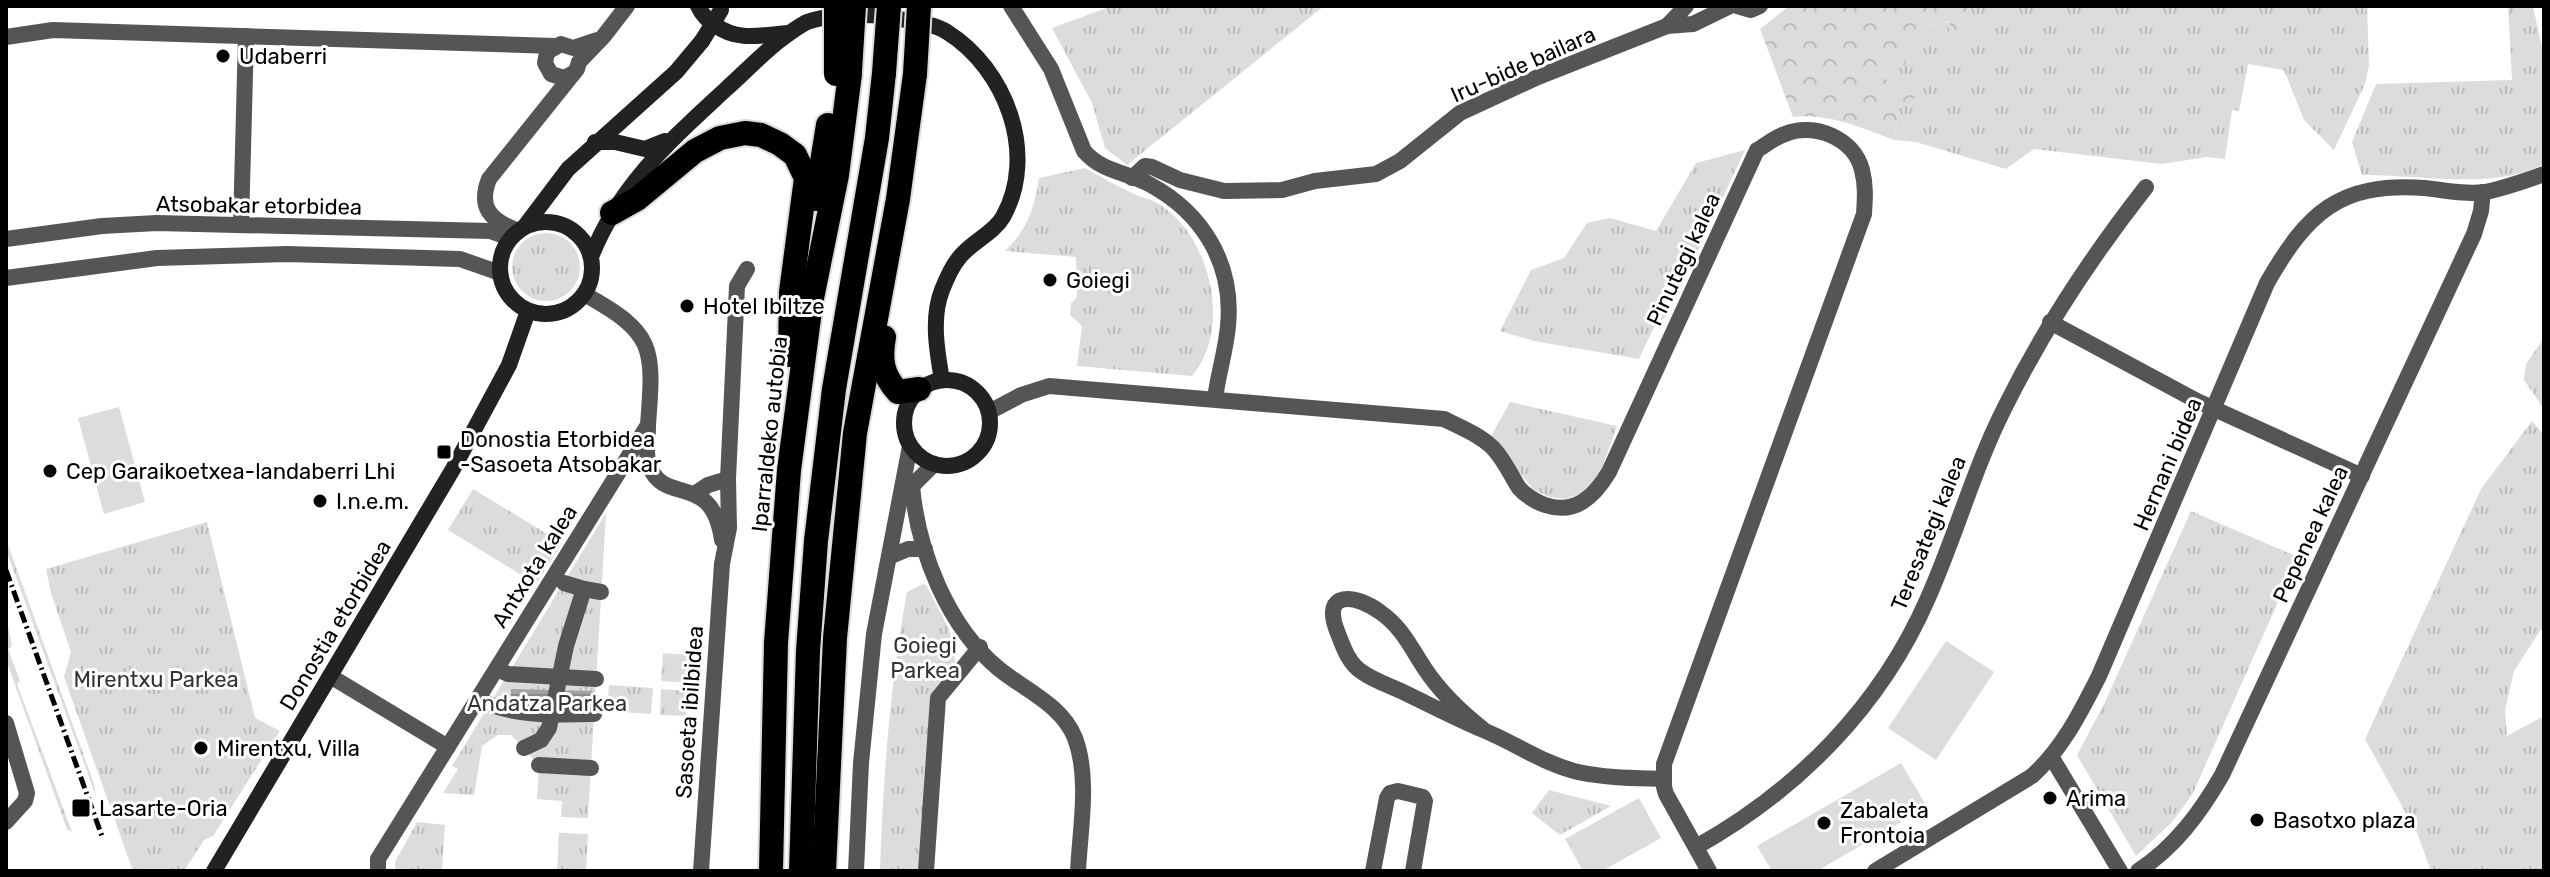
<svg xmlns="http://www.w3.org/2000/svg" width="2550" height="877" font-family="Rubik,sans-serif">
  <defs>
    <pattern id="grass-tufts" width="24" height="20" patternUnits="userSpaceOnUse" patternTransform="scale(2)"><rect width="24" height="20" fill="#dcdcdc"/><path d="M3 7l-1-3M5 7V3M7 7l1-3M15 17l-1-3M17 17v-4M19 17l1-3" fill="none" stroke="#bbb"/></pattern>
    <pattern id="forest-crowns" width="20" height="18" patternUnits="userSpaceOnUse" patternTransform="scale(2)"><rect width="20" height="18" fill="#dcdcdc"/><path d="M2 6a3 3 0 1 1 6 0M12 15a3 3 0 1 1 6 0" fill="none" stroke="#bbb"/></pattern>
    <pattern id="water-rules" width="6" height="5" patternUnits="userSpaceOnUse" patternTransform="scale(2)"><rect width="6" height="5" fill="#a3a3a3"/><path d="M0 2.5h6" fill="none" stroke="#8b8b8b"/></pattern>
  </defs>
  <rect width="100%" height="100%" fill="#fff"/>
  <g fill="url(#grass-tufts)">
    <polygon points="1112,6 1324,6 1127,165 1105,148 1092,103 1052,28"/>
    <polygon points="1971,6 2367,6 2369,65 2365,84 2334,150 2304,120 2284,70 2248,64 2239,111 2232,110 2225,159 2207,157 2162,164 2034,149 2006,169 1916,142 1894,140 1900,103 1918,96 1892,89 1881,71 1905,65 1917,27 1950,22"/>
    <path d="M2508 6H2533L2544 57V164C2495 191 2416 174 2362 175L2352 142 2376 84 2512 80Z"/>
    <polygon points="1745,150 1668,315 1655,325 1639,359 1534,341 1500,331 1531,270 1564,258 1587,223 1610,218 1656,231 1696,163"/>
    <path d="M1085 168C1101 177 1117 186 1134 194 1143 198 1154 200 1162 206 1211 239 1232 329 1192 376L1077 366 1082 326 1070 315 1071 303 1077 297 1076 257 1005 251C1028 228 1034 210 1039 178Z"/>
    <circle cx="546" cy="267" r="34"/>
    <polygon points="2544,338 2544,409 2524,380 2526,364"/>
    <polygon points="1510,402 1617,426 1598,479 1584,492 1566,499 1549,497 1534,490 1490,438"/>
    <polygon points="2532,421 2544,435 2544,625 2514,671 2505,710 2507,736 2544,716 2544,871 2431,871 2418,835 2365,739 2481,489"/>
    <polygon points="473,489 562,543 536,584 448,530"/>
    <polygon points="2191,511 2298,557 2192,795 2172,822 2136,856 2077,755 2105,702"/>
    <polygon points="606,513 588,818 561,817 562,801 537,799 539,765 511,735 498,735 482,746 474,795 443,793 458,769 452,766"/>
    <polygon points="207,522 255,718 280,731 213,836 204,840 184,871 133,871 64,677 71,652 51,593 46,569"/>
    <polygon points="6,539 94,784 96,796 6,550"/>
    <path d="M923 584 926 585 949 629 957 671 940 688 926 871H880C883 777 890 685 907 592Z"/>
    <polygon points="6,617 12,645 8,649 20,681 17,684 72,832 67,829 9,668 6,655"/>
    <polygon points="663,653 691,655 689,683 661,681"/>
    <polygon points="609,685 653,688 651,714 607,711"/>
    <polygon points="661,689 688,691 686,716 660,715"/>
    <polygon points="1549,790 1611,806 1560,835 1532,813"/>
    <polygon points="417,822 445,825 442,871 395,871 395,862"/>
    <polygon points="559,833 588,834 586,871 557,871"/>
  </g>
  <path fill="url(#forest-crowns)" d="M1789 6H1971L1962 46 1948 42 1950 22 1917 27 1905 65 1881 71 1892 88 1910 85 1918 97 1900 103 1894 140C1862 128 1828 113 1793 117L1760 29Z"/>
  <g fill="#dcdcdc">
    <polygon points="119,407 145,502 104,514 78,418"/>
    <polygon points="1946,641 1994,672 1936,760 1888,728"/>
    <polygon points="1901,763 1927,807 1817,871 1772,871 1757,846"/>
    <polygon points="1639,798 1661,838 1602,871 1583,871 1565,839"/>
  </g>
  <polygon fill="url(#water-rules)" points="511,689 593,691 593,706 511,700"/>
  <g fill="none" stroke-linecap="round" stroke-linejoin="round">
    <g stroke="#dbdbdb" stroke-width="28">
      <g id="highway">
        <polyline points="816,199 828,125"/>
        <polyline points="612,213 637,199 695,151 720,138 745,133 761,135 780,144 795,155 806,178 791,292 790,355"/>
        <path d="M884 337C880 359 882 375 898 392L919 389"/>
        <polyline points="771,871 776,643 789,470 811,303 837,175 850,74"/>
        <polyline points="801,871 808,651 816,541 834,389 877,138 884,73"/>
        <polyline points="824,871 835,638 855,433 898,199 915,74"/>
      </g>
    </g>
    <g stroke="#555" stroke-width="16">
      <path d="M1011 6 1051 69 1084 151C1102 172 1126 172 1149 184 1203 213 1234 264 1228 326 1226 350 1218 374 1215 399"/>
      <polyline points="1686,6 1667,26 1693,24 1730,6"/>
      <polyline points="1737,6 1751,10 1760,6"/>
      <polyline points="6,37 53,30 554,46"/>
      <polyline points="572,74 564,78 551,74 545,63 547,52 561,44 573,48 597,40"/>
      <polyline points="1132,178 1145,166 1152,167 1180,180 1224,191 1282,190 1315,181 1376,174 1400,161 1460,113 1538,77 1667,26"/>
      <polyline points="241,225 246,36"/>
      <path d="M516 230C490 220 478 207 489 179L577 69 579 62 603 37 627 6"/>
      <polyline points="6,239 102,226 157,223 490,231 510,238"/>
      <polyline points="6,278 157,258 287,254 460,259 500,273"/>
      <polyline points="2050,322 2197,401 2362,476"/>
      <path d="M989 412 1021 395 1049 386 1444 419C1460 427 1478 434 1492 447 1504 459 1510 474 1519 488 1525 495 1536 502 1545 505 1575 515 1594 497 1609 472L1757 150C1766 145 1775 137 1785 134 1814 122 1854 138 1862 170 1866 185 1865 199 1864 214L1664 764V787L1666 794 1709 871"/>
      <path d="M648 427C648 438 645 454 649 465 664 507 712 470 722 540"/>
      <path d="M912 486C918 551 947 626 999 669 1025 690 1062 705 1075 738 1090 778 1080 829 1078 871"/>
      <polyline points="696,493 708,485 728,479"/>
      <polyline points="908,494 912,486 933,465"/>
      <polyline points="889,557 908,549 925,549"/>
      <polyline points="584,589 601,592"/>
      <polyline points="497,669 508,674 596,679"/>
      <polyline points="330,676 448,747"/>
      <path d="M478 698C506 717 561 715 594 714"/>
      <polyline points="6,723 27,793 25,801 6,822"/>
      <path d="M1484 730C1461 712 1441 693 1425 669 1411 648 1402 627 1380 612 1356 594 1321 590 1337 631 1343 646 1348 663 1362 672 1373 680 1388 685 1401 691 1428 704 1455 718 1483 730 1515 743 1544 764 1578 772 1606 778 1635 778 1663 779"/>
      <polyline points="524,748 541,740 549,728 566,646 584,589 564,583"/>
      <polyline points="2052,758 2120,871"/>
      <polyline points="539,765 591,768"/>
      <path d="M1696 847C1798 790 1881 706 1928 598 1956 535 1974 468 2005 407 2044 328 2092 256 2146 187"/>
      <path d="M378 871V859L648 425C654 347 655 333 584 294"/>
      <polyline points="701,871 722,564 729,528 728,479 737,286 747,269"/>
      <polyline points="856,871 861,763 874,634 910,446"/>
      <polyline points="926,871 938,698 980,647"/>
      <polyline points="1373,871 1387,798 1390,793 1398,791 1423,797 1425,801 1413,871"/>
      <path d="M1875 871 2032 776C2063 748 2080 713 2099 676L2267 283C2307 213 2339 182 2424 188 2444 190 2465 195 2485 192 2505 188 2525 181 2544 174"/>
      <path d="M2138 871C2175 847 2200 813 2222 775L2474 234 2481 211 2483 192"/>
    </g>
    <g stroke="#222" stroke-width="16">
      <path d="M698 6C702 15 707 19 715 25 738 42 761 35 789 33"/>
      <polyline points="595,142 615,142 645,149 665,141"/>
      <circle cx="546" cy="268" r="46"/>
      <polyline points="525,226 568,169 676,72 702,41"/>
      <path d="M591 257C620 184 670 141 726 89 744 73 761 55 780 40 788 34 796 28 805 23 821 15 871 13 888 17 906 21 932 22 947 32 1006 69 1038 154 1003 217 993 234 971 242 959 258 952 266 946 280 942 290 931 318 937 351 942 380"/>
      <circle cx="947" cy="423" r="43"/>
      <polyline points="214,871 453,469 509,365 528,311"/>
    </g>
    <use href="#highway" stroke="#000" stroke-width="24"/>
    <polyline stroke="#000" stroke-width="5" stroke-dasharray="12 4 2 4" stroke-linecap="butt" points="6,570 103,839"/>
    <g stroke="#dbdbdb" stroke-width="28" stroke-linecap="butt">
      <g id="highway-bridge">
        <polyline points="836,6 836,74"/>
        <polyline points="850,71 854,6"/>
        <polyline points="884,73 889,6"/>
        <polyline points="915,74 919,6"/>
      </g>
    </g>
    <polyline stroke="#222" stroke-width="16" points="702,41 721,10"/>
    <use href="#highway-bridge" stroke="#000" stroke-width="24"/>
  </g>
  <g fill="#000" stroke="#fff" stroke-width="3">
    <circle cx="223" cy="56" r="8"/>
    <circle cx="1050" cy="280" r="8"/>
    <circle cx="687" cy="306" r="8"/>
    <rect x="436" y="444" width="16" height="16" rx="4"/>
    <circle cx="50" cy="471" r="8"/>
    <circle cx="320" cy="501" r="8"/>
    <circle cx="201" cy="748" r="8"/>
    <circle cx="2050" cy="798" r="8"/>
    <rect x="71" y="798" width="20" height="20" rx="4"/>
    <circle cx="2257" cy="820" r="8"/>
    <circle cx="1824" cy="823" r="8"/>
  </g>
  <g text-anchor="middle" stroke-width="6" stroke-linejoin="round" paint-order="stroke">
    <g font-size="22" fill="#000" stroke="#fff" text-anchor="start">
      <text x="239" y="64">Udaberri</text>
      <text x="1066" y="288">Goiegi</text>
      <text x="703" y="314">Hotel Ibiltze</text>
      <text x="460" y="447">Donostia Etorbidea<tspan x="460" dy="25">-Sasoeta Atsobakar</tspan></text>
      <text x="66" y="479">Cep Garaikoetxea-landaberri Lhi</text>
      <text x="336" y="509">I.n.e.m.</text>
      <text x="217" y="756">Mirentxu, Villa</text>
      <text x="2066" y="806">Arima</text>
      <text x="99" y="816">Lasarte-Oria</text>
      <text x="1840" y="818">Zabaleta<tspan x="1840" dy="25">Frontoia</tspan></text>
      <text x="2273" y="828">Basotxo plaza</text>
    </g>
    <g font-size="22" fill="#000" stroke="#fff">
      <text transform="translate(1523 64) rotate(-24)" y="8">Iru-bide bailara</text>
      <text transform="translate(259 205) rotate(1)" y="8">Atsobakar etorbidea</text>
      <text transform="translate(1683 259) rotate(-65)" y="8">Pinutegi kalea</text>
      <text transform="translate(769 434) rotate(-84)" y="8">Iparraldeko autobia</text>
      <text transform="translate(2167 464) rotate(-67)" y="8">Hernani bidea</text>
      <text transform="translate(1928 533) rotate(-68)" y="8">Teresategi kalea</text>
      <text transform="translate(2310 534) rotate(-65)" y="8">Pepenea kalea</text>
      <text transform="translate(534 566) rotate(-58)" y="8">Antxota kalea</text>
      <text transform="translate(335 625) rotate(-59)" y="8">Donostia etorbidea</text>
      <text transform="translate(689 712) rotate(-86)" y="8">Sasoeta ibilbidea</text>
    </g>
    <g font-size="22" fill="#333" stroke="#fff">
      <text x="925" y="653">Goiegi<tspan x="925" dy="25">Parkea</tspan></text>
      <text x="156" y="687">Mirentxu Parkea</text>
      <text x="547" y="711">Andatza Parkea</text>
    </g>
  </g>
  <rect width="2550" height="877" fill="none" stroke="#000000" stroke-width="16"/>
</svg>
